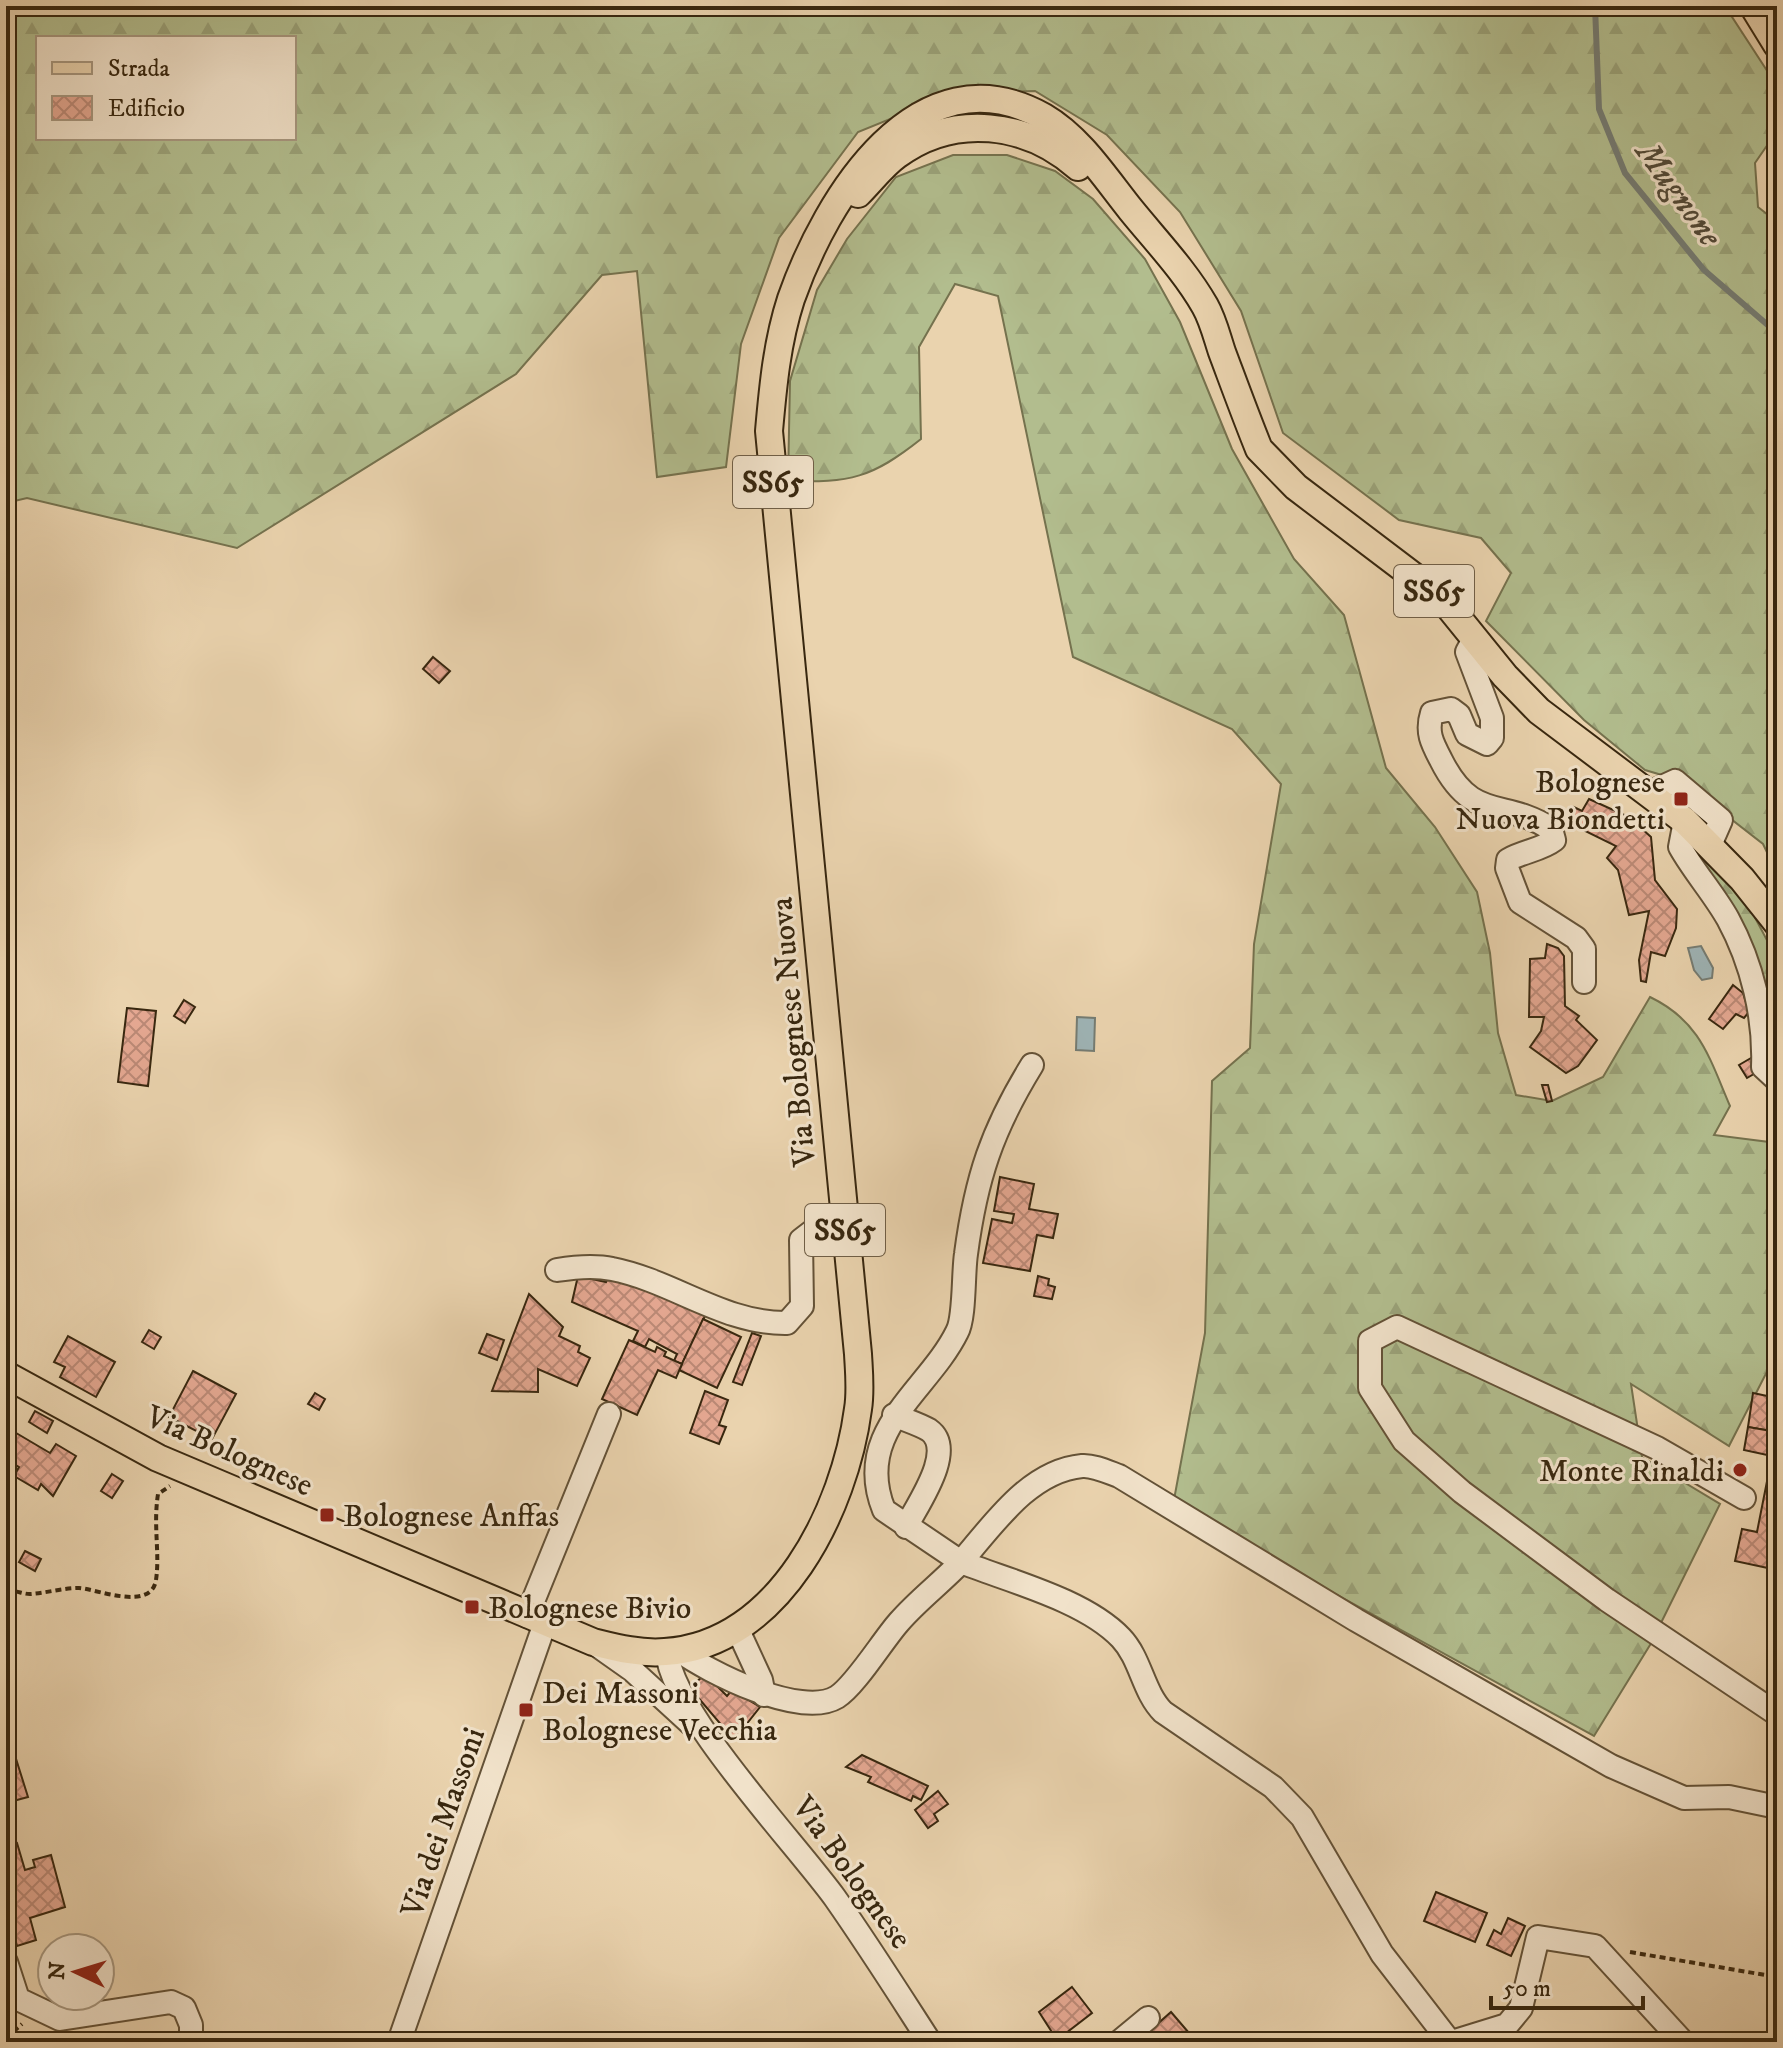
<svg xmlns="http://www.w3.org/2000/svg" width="1783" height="2048" font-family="'IM FELL DW Pica',serif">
  <defs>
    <pattern id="forest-firs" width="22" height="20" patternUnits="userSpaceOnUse" patternTransform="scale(2)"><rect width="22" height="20" fill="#b2bd8e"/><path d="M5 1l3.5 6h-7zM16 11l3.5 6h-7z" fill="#9aa279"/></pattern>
    <pattern id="building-cross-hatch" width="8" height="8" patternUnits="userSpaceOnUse" patternTransform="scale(2)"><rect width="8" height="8" fill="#e5a892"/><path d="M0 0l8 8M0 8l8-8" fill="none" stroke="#bb8976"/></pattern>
  </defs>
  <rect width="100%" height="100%" fill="#ead3ae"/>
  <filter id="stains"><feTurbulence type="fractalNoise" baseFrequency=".0025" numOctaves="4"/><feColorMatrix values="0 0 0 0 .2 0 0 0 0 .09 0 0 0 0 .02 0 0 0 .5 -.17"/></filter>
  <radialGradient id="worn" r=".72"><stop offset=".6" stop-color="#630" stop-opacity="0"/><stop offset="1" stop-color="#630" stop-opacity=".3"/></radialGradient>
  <g fill="url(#forest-firs)" stroke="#75724e" stroke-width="2" fill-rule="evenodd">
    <path d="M6 6H1720L1732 17 1777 86V131L1755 163 1758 207 1777 222V873L1763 844 1682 781 1645 770 1584 720 1486 621 1511 573 1481 538 1399 520 1283 433 1241 311 1180 212 1107 135 1035 91 954 93 858 132 779 238 741 344 726 467 657 477 637 271 602 275 516 374 237 548 27 498 6 503ZM38 38H294V138H38Z"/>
    <path d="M953 155H1007L1055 171 1093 199 1145 259 1180 322 1232 449 1294 559 1344 615 1386 768 1435 827 1477 892 1490 953 1498 1033 1516 1095 1552 1101 1603 1077 1650 997C1700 1021 1709 1057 1730 1106L1714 1135 1769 1142 1777 1156V1352L1729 1446 1631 1384 1642 1457 1720 1504 1650 1645 1594 1736 1173 1505 1205 1333 1212 1081 1250 1048 1254 944 1281 784 1232 729 1073 657 998 296 955 284 919 347 921 439C872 478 850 483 788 481L790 381 817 290 847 239 896 177Z"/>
    <polygon points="1692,853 1707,857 1743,895 1777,959 1777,1074 1766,1025"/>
  </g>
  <g fill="#9eb4b6" stroke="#757c73" stroke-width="2">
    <polygon points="1701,946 1713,968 1712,978 1702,980 1694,970 1688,948"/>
    <polygon points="1077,1017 1095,1018 1094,1051 1076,1050"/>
  </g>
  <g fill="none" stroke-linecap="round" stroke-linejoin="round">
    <polyline stroke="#757c73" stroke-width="6" points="1595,6 1599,109 1625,173 1704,270 1777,333"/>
  </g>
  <g fill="url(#building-cross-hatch)" stroke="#38270f" stroke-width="2">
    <polygon points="433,657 450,671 439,683 423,669"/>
    <polygon points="1589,799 1629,817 1651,837 1655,880 1677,909 1676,928 1665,956 1651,952 1646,982 1641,981 1639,960 1649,911 1629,915 1618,870 1607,858 1616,846 1567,822 1574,807 1582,811"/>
    <polygon points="1547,944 1558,948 1564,956 1565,1006 1579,1016 1576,1020 1597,1040 1578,1066 1566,1073 1530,1047 1541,1031 1544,1017 1529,1017 1530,959 1545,958"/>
    <polygon points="1733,985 1743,993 1749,1012 1744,1018 1736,1014 1723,1029 1709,1019"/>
    <polygon points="184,1000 195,1007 185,1023 174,1016"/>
    <polygon points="127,1008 156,1011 148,1086 118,1082"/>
    <polygon points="1751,1058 1759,1071 1747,1078 1739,1065"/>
    <polygon points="1542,1085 1548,1085 1552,1101 1547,1102"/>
    <polygon points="1000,1177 1034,1184 1029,1209 1058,1214 1053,1238 1037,1235 1030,1271 983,1263 992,1219 1012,1223 1014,1214 994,1211"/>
    <polygon points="609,1273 706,1314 682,1364 674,1361 677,1354 649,1339 645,1347 633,1341 638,1331 572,1302 578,1276 606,1282"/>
    <polygon points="1038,1276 1049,1279 1048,1285 1055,1287 1052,1299 1034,1296"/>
    <polygon points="529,1294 563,1327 559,1336 580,1346 578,1352 590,1358 577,1386 538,1369 538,1392 492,1391"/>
    <polygon points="703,1319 741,1337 717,1388 679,1370"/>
    <polygon points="149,1330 161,1337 154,1349 142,1342"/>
    <polygon points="752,1333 761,1336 742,1385 733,1382"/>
    <polygon points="487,1334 504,1340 497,1360 479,1353"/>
    <polygon points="68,1336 115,1362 96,1397 60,1377 65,1367 54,1362"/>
    <polygon points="629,1340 655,1352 657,1347 666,1352 664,1356 682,1364 676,1378 658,1370 637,1415 602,1399"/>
    <polygon points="193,1371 236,1394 212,1439 169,1417"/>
    <polygon points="705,1391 728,1400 719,1425 726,1427 719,1444 690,1433"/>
    <polygon points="315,1393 325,1399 319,1410 308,1404"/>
    <polygon points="1753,1393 1777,1398 1777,1432 1748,1427"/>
    <polygon points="35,1411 53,1421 47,1433 29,1422"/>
    <polygon points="6,1427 50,1453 56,1444 76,1456 53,1496 41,1484 38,1490 14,1476 19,1467 6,1459"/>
    <polygon points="1748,1427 1777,1432 1777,1570 1735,1561 1742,1529 1757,1532 1772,1456 1744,1450"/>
    <polygon points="112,1474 123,1481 112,1498 101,1491"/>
    <polygon points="25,1551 41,1559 35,1571 19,1562"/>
    <polygon points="705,1674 727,1696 732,1690 760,1707 734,1740 690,1688"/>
    <polygon points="12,1746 28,1797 6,1803 6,1748"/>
    <polygon points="862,1755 928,1786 921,1800 913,1796 911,1801 868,1782 871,1777 846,1767"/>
    <polygon points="938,1791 948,1804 934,1814 938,1821 928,1828 915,1810"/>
    <polygon points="17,1843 25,1870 35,1867 33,1860 51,1855 65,1907 30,1918 36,1940 17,1946 6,1905 6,1846"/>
    <polygon points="1436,1892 1487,1913 1475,1942 1424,1921"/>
    <polygon points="1508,1918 1525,1926 1511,1956 1487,1945 1494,1930 1501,1934"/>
    <polygon points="1072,1987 1092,2013 1057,2040 1039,2012"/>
    <polygon points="1171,2012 1189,2033 1179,2042 1137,2042"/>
  </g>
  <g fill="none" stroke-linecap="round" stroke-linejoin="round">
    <g stroke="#645237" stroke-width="26">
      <g id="minor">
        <path d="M1474 639 1467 652 1492 718V738L1487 744 1467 734 1459 715 1451 709 1432 713C1426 732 1432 743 1441 760 1473 824 1504 798 1551 829L1554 840C1541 850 1524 851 1508 860L1507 868 1520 902 1576 938 1584 949V982"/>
        <polyline points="1649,793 1675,781 1721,820 1710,845"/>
        <path d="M1685 821 1680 847C1694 872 1714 894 1728 919 1752 963 1765 1017 1763 1067L1777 1080"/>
        <path d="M1032 1065C992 1130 976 1178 966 1254 963 1273 965 1318 957 1332 928 1391 852 1431 884 1510L961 1562C993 1525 1029 1471 1082 1466 1093 1465 1108 1472 1119 1476L1356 1620 1611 1766 1684 1798 1729 1797 1777 1807"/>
        <path d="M557 1270C575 1267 594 1265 612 1269 673 1281 724 1324 787 1323L802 1306 801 1240 814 1230 844 1221"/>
        <path d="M894 1415C905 1420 919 1424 929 1430 957 1450 917 1505 906 1527"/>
        <polyline points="1744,1498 1657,1448 1397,1327 1370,1341 1370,1388 1404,1441 1462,1492 1607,1600 1777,1714"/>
        <polyline points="527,1616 609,1414"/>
        <polyline points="737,1628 761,1680 764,1695"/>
        <polyline points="598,1646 632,1670 691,1724"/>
        <path d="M678 1650C708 1672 801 1719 837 1697 855 1686 883 1640 899 1622 918 1600 941 1583 961 1562 1009 1581 1085 1600 1121 1638 1141 1659 1143 1692 1163 1712L1273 1787 1302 1817 1382 1954 1450 2042"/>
        <path d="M667 1652C671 1712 796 1844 835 1898 868 1945 899 1994 930 2042"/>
        <polyline points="6,1962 18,1999 60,2019 171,2002 184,2008 191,2025 191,2042"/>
        <polyline points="399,2042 545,1623"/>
        <polyline points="1119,2042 1148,2018"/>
        <polyline points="1452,2042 1507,2025 1521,2008 1538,1937 1595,1946 1683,2042"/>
      </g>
    </g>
    <g stroke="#38270f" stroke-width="30">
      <g id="major">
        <polyline points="1753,6 1777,45"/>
        <path d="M858 194C871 181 883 165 897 155 954 113 1027 122 1078 167"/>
        <path d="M6 1375 158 1458 593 1642C617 1648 640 1654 665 1652 780 1645 845 1508 858 1409 861 1391 859 1372 858 1354L769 431C773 386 777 342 791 299 826 199 918 46 1044 117 1080 138 1106 179 1131 210 1157 242 1185 271 1205 306 1213 320 1217 337 1222 352 1234 384 1246 417 1259 449L1296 487 1441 597 1505 676 1539 711 1685 821 1742 879 1777 923"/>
      </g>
    </g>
    <g stroke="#38270f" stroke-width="4" stroke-dasharray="6 4" stroke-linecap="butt">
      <path d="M6 1592C15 1589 21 1594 30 1594 46 1593 63 1588 79 1588 97 1589 151 1612 156 1580 160 1553 153 1526 158 1494L170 1486"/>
      <polyline points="1630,1952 1777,1977"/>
      <polyline points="6,2038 22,2024"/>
    </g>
    <use href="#minor" stroke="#f1e2ca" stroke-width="22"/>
    <use href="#major" stroke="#ead3ae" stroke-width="26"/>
  </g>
  <g fill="#8f2418" stroke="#f1e2ca" stroke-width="3">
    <rect x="1673" y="791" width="16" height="16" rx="4"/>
    <circle cx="1740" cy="1470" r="8"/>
    <rect x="319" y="1507" width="16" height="16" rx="4"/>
    <rect x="464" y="1599" width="16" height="16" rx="4"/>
    <rect x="518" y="1702" width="16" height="16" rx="4"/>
  </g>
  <g text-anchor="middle" stroke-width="6" stroke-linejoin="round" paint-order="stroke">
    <g fill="#f1e2ca" stroke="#705f47" stroke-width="2">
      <rect x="733" y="456" width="80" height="52" rx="6"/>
      <rect x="1394" y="565" width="80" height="52" rx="6"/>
      <rect x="805" y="1204" width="80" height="52" rx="6"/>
    </g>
    <g font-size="30" font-weight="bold" fill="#38270f">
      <text x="773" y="492">SS65</text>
      <text x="1434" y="601">SS65</text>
      <text x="845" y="1240">SS65</text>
    </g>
    <g font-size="32" fill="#38270f" stroke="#f1e2ca" text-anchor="start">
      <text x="1665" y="792" text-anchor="end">Bolognese<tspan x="1665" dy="37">Nuova Biondetti</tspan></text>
      <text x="1724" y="1481" text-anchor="end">Monte Rinaldi</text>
      <text x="343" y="1526">Bolognese Anffas</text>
      <text x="488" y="1618">Bolognese Bivio</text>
      <text x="542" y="1703">Dei Massoni<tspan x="542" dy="37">Bolognese Vecchia</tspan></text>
    </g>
    <g font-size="32" fill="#38270f" stroke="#f1e2ca">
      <text transform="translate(792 1032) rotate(-95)" y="11">Via Bolognese Nuova</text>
      <text transform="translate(230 1450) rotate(24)" y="11">Via Bolognese</text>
      <text transform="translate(442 1822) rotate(-71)" y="11">Via dei Massoni</text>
      <text transform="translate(853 1872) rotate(54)" y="11">Via Bolognese</text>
    </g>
    <g font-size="34" font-style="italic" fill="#524a39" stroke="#f1e2ca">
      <text transform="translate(1680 193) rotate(54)" y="12">Mugnone</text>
    </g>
  </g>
  <rect width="1783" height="2048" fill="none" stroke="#ead3ae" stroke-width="32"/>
  <rect x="8" y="8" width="1767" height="2032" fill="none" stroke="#38270f" stroke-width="4"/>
  <rect x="16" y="16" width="1751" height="2016" fill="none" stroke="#38270f" stroke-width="2"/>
  <rect x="36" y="36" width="260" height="104" fill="#f1e2ca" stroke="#a7977f" stroke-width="2"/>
  <rect x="52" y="62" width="40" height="12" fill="#ead3ae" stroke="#a7977f" stroke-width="2"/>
  <text x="108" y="76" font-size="24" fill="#38270f">Strada</text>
  <rect x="52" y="96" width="40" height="24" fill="url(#building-cross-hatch)" stroke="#a7977f" stroke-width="2"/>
  <text x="108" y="116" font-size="24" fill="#38270f">Edificio</text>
  <g transform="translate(76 1972) rotate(274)"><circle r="38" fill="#f1e2ca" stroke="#a7977f" stroke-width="2"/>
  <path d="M0-6L14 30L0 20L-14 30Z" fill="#8f2418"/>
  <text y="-12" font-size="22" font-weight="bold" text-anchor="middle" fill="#38270f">N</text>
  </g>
  <path d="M1491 1996v12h152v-12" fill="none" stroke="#38270f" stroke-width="4"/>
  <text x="1503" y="1996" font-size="24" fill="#38270f" stroke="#f1e2ca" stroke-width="6" paint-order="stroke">50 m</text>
  <rect width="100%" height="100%" filter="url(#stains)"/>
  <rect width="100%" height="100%" fill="url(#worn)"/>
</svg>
